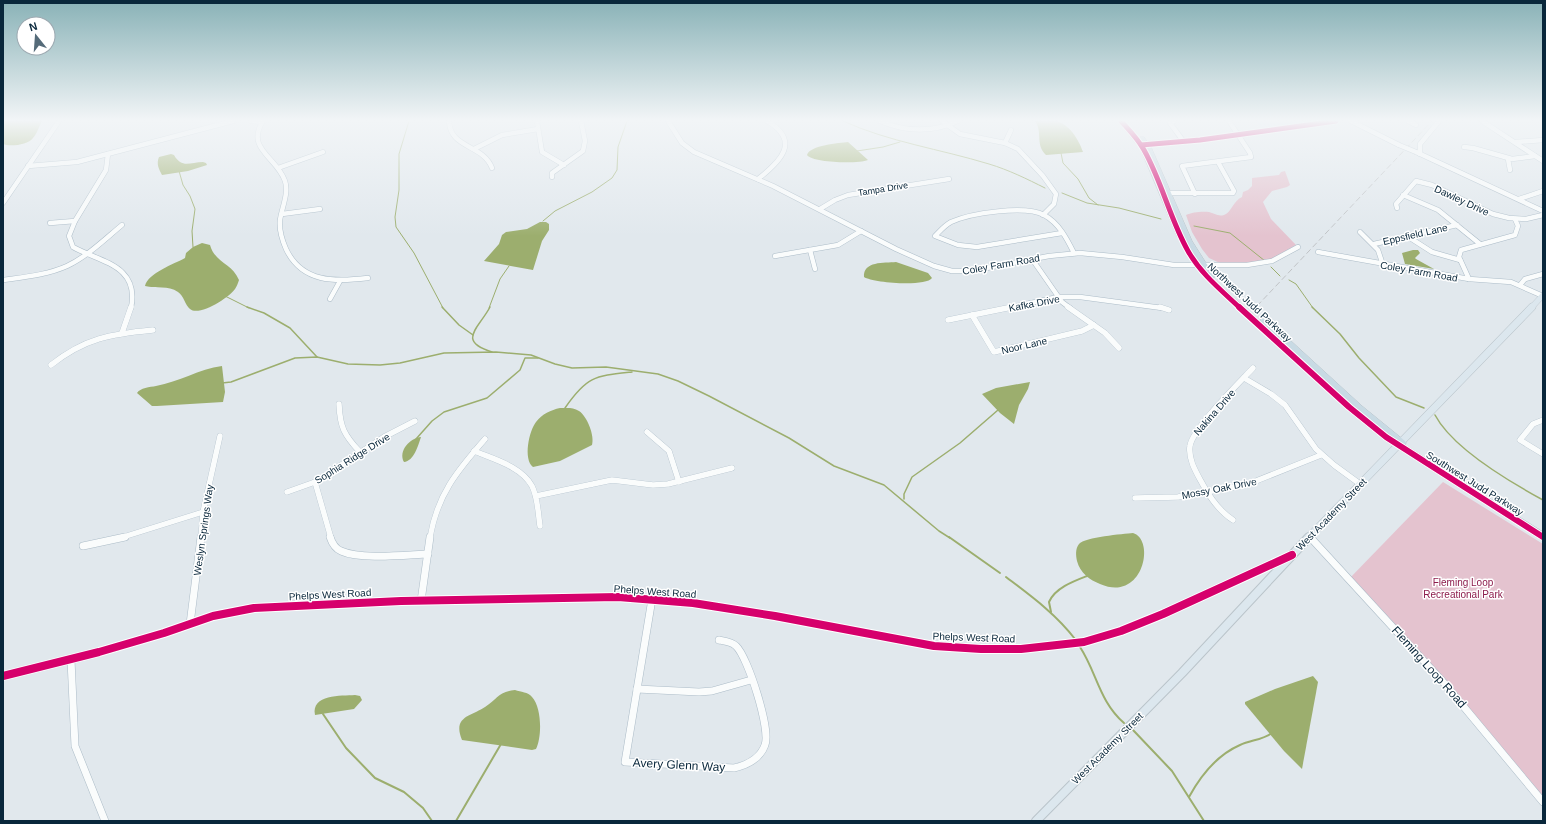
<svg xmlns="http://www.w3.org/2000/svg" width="1546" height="824" font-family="Arial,sans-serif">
  <rect width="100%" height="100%" fill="#e1e8ed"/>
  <polygon fill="#d2e6f4" points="1257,121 1315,121 1262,129"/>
  <g fill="#e4c3cf">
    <path d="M1285 171 1290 185 1287 187 1272 191 1263 202 1271 219 1296 245 1270 260 1261 264 1220 263 1209 258 1202 249 1192 232 1186 215C1192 212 1203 211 1209 212 1214 213 1218 217 1224 215 1231 213 1233 201 1242 197L1243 192 1248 190 1252 186V178L1279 175 1281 172Z"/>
    <polygon points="1443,482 1543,544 1543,802 1349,579"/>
  </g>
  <g fill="#9cae6e">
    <path d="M3 121H42C39 126 37 134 33 138 28 145 10 147 3 144Z"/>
    <path d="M1035 121C1042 121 1049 120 1055 121 1069 123 1079 140 1083 152L1046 155C1035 145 1043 132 1035 121Z"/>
    <path d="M848 142 868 160C858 164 813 163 807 155 810 145 839 143 848 142Z"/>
    <path d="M171 154 174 155C182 169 190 162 203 162L206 163 207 165 188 171 162 175C159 169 156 164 159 157Z"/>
    <polygon points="540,222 546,222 549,224 549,230 542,241 533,270 484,261 499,244 502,235 506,232 527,229"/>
    <path d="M202 243 210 245C215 263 232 263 239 280 238 283 237 286 235 289 230 297 199 317 190 309 185 305 184 296 178 292 168 285 156 289 145 286 148 273 174 264 185 258L186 253 193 247Z"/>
    <polygon points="1413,250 1418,250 1420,253 1415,258 1416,259 1434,269 1405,264 1402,253"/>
    <path d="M896 262 928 273 932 278C926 287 873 283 864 277 863 261 884 263 896 262Z"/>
    <path d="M222 366 225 392 223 402 157 406H152L137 393C140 388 150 387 156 386 179 382 199 369 222 366Z"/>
    <polygon points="1030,382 1028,389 1019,405 1014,424 1000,413 982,394 996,388"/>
    <path d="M560 408C567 408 573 407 579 411 587 416 595 436 592 445L560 461 533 467C523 459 529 431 536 422 542 414 551 410 560 408Z"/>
    <path d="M421 437C418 446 414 461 404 462 398 451 410 438 421 437Z"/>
    <path d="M1133 533C1156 540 1143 603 1100 584 1090 580 1080 573 1077 561 1076 556 1075 549 1079 544 1085 537 1123 534 1133 533Z"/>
    <polygon points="1313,676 1318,682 1302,769 1284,751 1245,704 1245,702 1275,689"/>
    <path d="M515 690C521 692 528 692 532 697 542 708 542 737 536 749L532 750 462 740C452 716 472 716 485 707 498 699 497 692 515 690Z"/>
    <path d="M355 695 360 696 362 700 354 709 315 715C311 694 341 696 355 695Z"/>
  </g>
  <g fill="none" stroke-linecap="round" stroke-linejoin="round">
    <g stroke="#9cae6e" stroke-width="1">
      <polyline points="409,121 399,154 399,190 395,217 396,227 414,253 443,308"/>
      <path d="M843 121C889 142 940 149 989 164 1009 170 1027 179 1045 188"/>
      <polyline points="857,151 883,147 900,142"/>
      <polyline points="1061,153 1063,163 1078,179 1089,198 1098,205"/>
      <polyline points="179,171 183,185 190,196 195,209 192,231 193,247"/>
      <polyline points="1062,193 1087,203 1119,208 1161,219"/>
      <polyline points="543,221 555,211 592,192 612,178 617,170 618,147 627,121"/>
      <polyline points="1194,226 1230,233 1265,261"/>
      <polyline points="1271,267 1280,276"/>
      <polyline points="1289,280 1296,284 1313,308"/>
      <polyline points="225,296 249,308"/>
      <polyline points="489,308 500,279 509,266"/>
    </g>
    <g stroke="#9cae6e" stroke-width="1.5">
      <polyline points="247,307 264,313 290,328 317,357"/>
      <polyline points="442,307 459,325 473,335"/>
      <path d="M490 307C479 328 456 341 492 352"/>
      <polyline points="1312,307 1340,334 1359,358 1396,397 1424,408"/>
      <polyline points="222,383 231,382 295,358 317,357 348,364 380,365 400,363 444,353 496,352 531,355 555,364 572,368 606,367 658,374 678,381 709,396 789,438 834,466 884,485 939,531 950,538"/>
      <path d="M565 408C587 376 595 376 632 372"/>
      <path d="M1435 415C1453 449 1510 482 1543 500"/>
      <polyline points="416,439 432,421 444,412 487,398 520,370 525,358 538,358"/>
      <polyline points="904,499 904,494 912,477 960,443 998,410"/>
    </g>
    <g stroke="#9cae6e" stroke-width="2">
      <polyline points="949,537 1000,573"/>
      <path d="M1006 577C1031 596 1056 614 1075 639"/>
      <path d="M1051 612 1049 602C1055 588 1074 581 1087 576"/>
      <path d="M1080 647C1097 673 1099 701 1124 723"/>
      <polyline points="323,714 346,748 375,778 404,792 423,808 432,821"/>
      <polyline points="1133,730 1172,771 1204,821"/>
      <path d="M1189 797C1201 775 1217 755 1240 745 1251 740 1262 740 1272 733"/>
      <polyline points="456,821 501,744"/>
    </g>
    <g stroke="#acbcc8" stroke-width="5.5">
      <g id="minor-far2">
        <polyline points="251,121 262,122"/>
        <path d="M263 121C245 149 277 157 285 181 289 193 282 207 280 220 279 230 282 240 286 249 302 283 335 282 368 278"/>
        <path d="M449 121C450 149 483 144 492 168"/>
        <polyline points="537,121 542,152 564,165"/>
        <polyline points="668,121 682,143 694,152 773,186 896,249 934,266 952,271 971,271 1049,256 1080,253 1122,257 1174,265 1247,265 1272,261 1298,247"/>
        <path d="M880 121C906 132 932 133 958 121"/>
        <polyline points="942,121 960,134 1005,143 1018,149 1043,176 1056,194 1054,204 1043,215"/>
        <polyline points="1174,121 1170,123 1184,142"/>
        <polyline points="1351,121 1399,145"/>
        <polyline points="1408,121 1416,125"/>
        <polyline points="1482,121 1543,161"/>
        <polyline points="1516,142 1543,140"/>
        <polyline points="1005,143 1011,130"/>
        <polyline points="1141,145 1200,140 1336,121"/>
        <polyline points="1464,147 1473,148 1512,159 1535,156"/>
        <polyline points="474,149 502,135 538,129"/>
        <polyline points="1416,152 1543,211"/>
        <path d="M108 154 106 170 75 221 69 236 73 247C100 262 140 265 131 308"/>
        <polyline points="1420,154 1420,144 1439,121"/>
        <polyline points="1508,159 1510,170"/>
        <polyline points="28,166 77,162 233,121"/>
        <polyline points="278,168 323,152"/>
        <polyline points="552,177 552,173 583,151 585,141 581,121"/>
        <path d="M758 179C781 161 801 141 767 121"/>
        <polyline points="1169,193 1233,193 1234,191 1218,162"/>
        <polyline points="1195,194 1182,166 1251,157 1250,153 1229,121"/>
        <polyline points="1403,195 1438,210 1480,244"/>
        <polyline points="1519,199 1543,191"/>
        <polyline points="3,203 59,121"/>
        <polyline points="1397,208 1396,204 1416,181 1432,185 1493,214 1509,218 1526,219 1543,215"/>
        <polyline points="820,209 835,200 848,195 949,179"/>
        <polyline points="282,214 320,209"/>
        <polyline points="50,223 75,221"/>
        <polyline points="1360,232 1378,250 1383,265"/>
        <path d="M1062 233 977 247 958 245 935 236C940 231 945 225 951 222 971 213 1025 205 1044 215 1059 223 1067 239 1074 253"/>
        <polyline points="1407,236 1432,252 1460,260"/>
        <polyline points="1374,244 1457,225"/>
        <polyline points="810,250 815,269"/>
        <polyline points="1318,252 1469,279 1511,282 1543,296"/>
        <polyline points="775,256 838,245 861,231"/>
        <polyline points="1032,259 1062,302 1070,308"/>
        <polyline points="1469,279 1459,257 1461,250 1515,235 1518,226 1515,219"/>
        <path d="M3 280C24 277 47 275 67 266 88 256 105 239 122 225"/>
        <polyline points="1520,285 1525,279 1543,274"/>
        <polyline points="330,299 340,281"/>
        <polyline points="1008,308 1058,297 1080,297 1162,308"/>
      </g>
    </g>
    <g stroke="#acbcc8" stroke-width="6">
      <g id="minor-far1">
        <polyline points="1068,307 1105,333 1119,348"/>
        <polyline points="1160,307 1169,310"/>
        <polyline points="972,315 994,352 1082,331 1094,325"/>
        <polyline points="948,320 1012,307"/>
        <polyline points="122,333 131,307"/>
        <path d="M51 365C85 338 111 334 153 330"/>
        <polyline points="1244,378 1271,394 1285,405 1316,449 1334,465 1360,484"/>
        <path d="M339 404C340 427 344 435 360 452"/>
        <polyline points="1543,420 1533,424 1520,440 1543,454"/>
        <polyline points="647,432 669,451 679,482"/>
        <path d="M474 451C493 459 521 466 532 486 538 498 538 513 540 526"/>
        <polyline points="315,482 331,538"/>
        <polyline points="287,492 315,482 384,437 415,421"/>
        <polyline points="536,496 612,480 653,485 668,484 732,468"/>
        <polyline points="1135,498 1178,497 1246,485 1321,455"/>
        <path d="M1233 520C1219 511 1210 498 1202 483 1196 472 1188 459 1190 446 1192 429 1239 383 1253 368"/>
        <polyline points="1310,537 1311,538"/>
        <polyline points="120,538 203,512"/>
        <polyline points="201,538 203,512 220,436"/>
        <path d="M430 538C437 495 457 471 485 439"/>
      </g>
    </g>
    <g stroke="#acbcc8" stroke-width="8">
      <g id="minor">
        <path d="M330 537C332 543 336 549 341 551 361 560 405 555 428 554"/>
        <polyline points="1310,537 1444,683 1543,802"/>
        <polyline points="83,546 125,537"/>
        <path d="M652 599 625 762 734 768C747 765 760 759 765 745 771 730 748 657 736 646 732 642 724 641 719 640"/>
        <polyline points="421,601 430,537"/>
        <polyline points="190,624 201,537"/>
        <polyline points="71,660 75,746 105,821"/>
        <polyline points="3,676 99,652 164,633 213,616 254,608 401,601 618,597 693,603 775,616 934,646 981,649 1021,649 1084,642 1121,631 1163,614 1288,557"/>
        <polyline points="637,689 699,692 712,691 751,680"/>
      </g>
    </g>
    <g stroke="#bac4ca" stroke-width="6">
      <polyline id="major-far2" points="1531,308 1543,295"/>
    </g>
    <g stroke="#bac4ca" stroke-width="8">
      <polyline id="major-far1" points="1308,538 1532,307"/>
    </g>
    <g stroke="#bac4ca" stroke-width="10">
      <polyline id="major" points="1036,821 1182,673 1309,537"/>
    </g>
    <g stroke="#bac4ca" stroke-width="1">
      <polygon id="highway" points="1118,121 1124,121 1145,148 1139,138 1140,137 1144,137 1151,147 1192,241 1206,263 1216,276 1213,278 1214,280 1263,324 1260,321 1261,319 1267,319 1362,406 1405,441 1406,443 1405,445 1543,532 1543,541 1383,439 1346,409 1210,284 1197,269 1177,236 1141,150"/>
    </g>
    <use href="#minor-far2" stroke="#fafcfc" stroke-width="4.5"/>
    <use href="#minor-far1" stroke="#fafcfc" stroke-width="5.5"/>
    <use href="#minor" stroke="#fafcfc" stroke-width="7"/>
    <use href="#major-far2" stroke="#dce7ee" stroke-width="5.5"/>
    <use href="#major-far1" stroke="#dce7ee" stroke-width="7"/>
    <use href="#major" stroke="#dce7ee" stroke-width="8"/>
    <use href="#highway" fill="#c8dae4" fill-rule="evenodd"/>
    <polyline stroke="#c0c3c6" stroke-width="1" stroke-dasharray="6 3" stroke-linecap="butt" points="1257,306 1432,121"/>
    <g stroke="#acbcc8" stroke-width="5.5" stroke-linecap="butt">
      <polyline id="minor-bridge" points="1399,145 1416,152"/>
    </g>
    <use href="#minor-bridge" stroke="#fafcfc" stroke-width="4.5"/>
    <g stroke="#fff" stroke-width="7">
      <g id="cycleway-far2">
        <path d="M1121 121C1129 130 1138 139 1144 150 1162 182 1170 219 1188 251 1201 274 1221 290 1240 308"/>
        <polyline points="1141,145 1200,140 1336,121"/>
      </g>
    </g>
    <g stroke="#fff" stroke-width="8">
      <polyline id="cycleway-far1" points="1239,307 1349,407 1386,437 1543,537"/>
    </g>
    <g stroke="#fff" stroke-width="10">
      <polyline id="cycleway" points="3,676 99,652 164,633 213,616 254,608 401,601 618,597 693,603 775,616 934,646 981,649 1021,649 1084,642 1121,631 1163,614 1292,555"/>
    </g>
    <use href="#cycleway-far2" stroke="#d6006c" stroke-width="5"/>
    <use href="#cycleway-far1" stroke="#d6006c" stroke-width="6"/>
    <use href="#cycleway" stroke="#d6006c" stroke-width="8"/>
  </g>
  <linearGradient id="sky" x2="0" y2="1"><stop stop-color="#89b2b7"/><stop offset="0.51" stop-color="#f2f5f7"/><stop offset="1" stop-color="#f2f5f7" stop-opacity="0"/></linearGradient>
  <rect width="1546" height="236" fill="url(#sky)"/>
  <g text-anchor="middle" stroke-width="3" stroke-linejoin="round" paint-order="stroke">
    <g font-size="9" fill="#09273b" stroke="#fff">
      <text transform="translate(883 189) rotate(-9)" y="3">Tampa Drive</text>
    </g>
    <g font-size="10" fill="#09273b" stroke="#fff">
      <text transform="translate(1462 200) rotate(25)" y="4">Dawley Drive</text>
      <text transform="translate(1415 234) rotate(-13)" y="4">Eppsfield Lane</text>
      <text transform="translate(1001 264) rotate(-10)" y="4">Coley Farm Road</text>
      <text transform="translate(1419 271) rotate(10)" y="4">Coley Farm Road</text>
      <text transform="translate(1250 302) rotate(43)" y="4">Northwest Judd Parkway</text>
      <text transform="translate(1034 303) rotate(-11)" y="4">Kafka Drive</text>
      <text transform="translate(1024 345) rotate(-13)" y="4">Noor Lane</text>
      <text transform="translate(1214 412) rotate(-49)" y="4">Nakina Drive</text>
      <text transform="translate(352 458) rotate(-32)" y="4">Sophia Ridge Drive</text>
      <text transform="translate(1475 483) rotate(32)" y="4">Southwest Judd Parkway</text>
      <text transform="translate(1219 488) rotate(-11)" y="4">Mossy Oak Drive</text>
      <text transform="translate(1331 514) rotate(-46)" y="4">West Academy Street</text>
      <text transform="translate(203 530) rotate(-82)" y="4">Weslyn Springs Way</text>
      <text transform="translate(655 591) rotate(4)" y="4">Phelps West Road</text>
      <text transform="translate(330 594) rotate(-3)" y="4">Phelps West Road</text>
      <text transform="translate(974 637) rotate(2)" y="4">Phelps West Road</text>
      <text transform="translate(1107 748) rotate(-45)" y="4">West Academy Street</text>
    </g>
    <g font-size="10" fill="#8c1b4b" stroke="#fff">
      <text x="1463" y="586">Fleming Loop<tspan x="1463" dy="12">Recreational Park</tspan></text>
    </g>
    <g font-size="12" fill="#09273b" stroke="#fff">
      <text transform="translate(1429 667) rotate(48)" y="4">Fleming Loop Road</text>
      <text transform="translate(679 765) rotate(3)" y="4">Avery Glenn Way</text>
    </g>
  </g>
  <rect width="1546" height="824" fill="none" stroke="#09273b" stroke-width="8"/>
  <g transform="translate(36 36) rotate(343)"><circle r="19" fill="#ffffff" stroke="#9da9b1"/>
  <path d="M0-3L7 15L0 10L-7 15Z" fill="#556b79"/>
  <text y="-6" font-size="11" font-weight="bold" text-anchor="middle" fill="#09273b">N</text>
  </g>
</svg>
